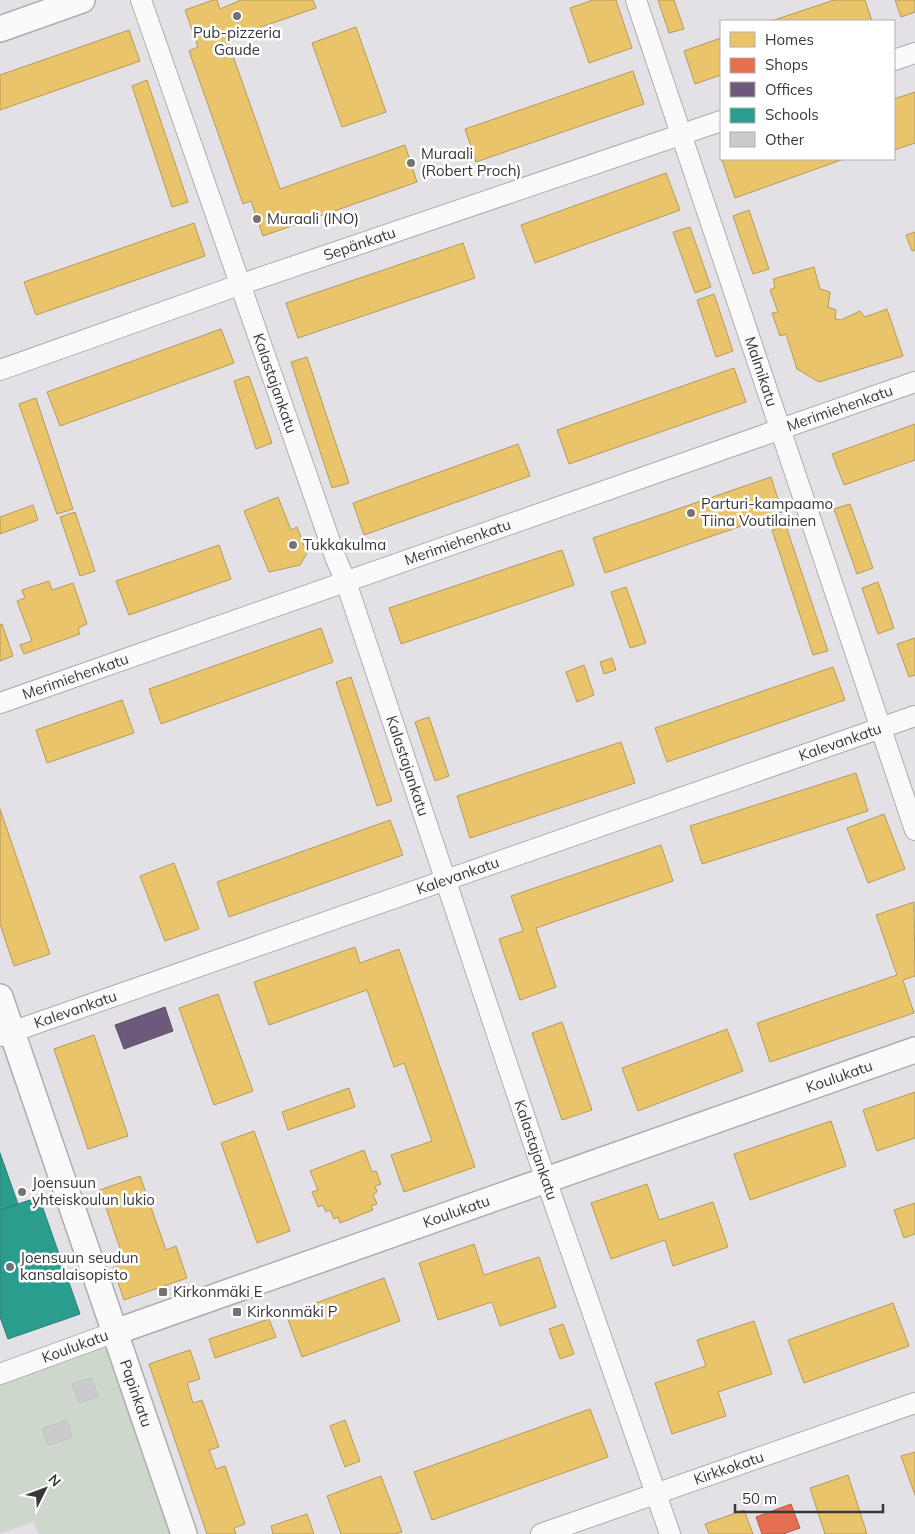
<svg xmlns="http://www.w3.org/2000/svg" width="915" height="1534" font-family="Mulish,sans-serif">
  <rect width="100%" height="100%" fill="#e3e1e5"/>
  <polygon fill="#ced7cb" points="110,1345 174,1534 39,1534 33,1522 0,1534 0,1383"/>
  <g fill="#e9c46a" stroke="#b49a5b">
    <polygon points="213,0 217,0 220,9 241,0 313,0 316,8 227,39 280,189 405,145 417,182 263,236 251,201 243,204 189,51 198,47 185,10"/>
    <polygon points="593,0 616,0 632,48 589,63 570,8"/>
    <polygon points="658,0 674,0 684,29 669,33"/>
    <polygon points="834,0 865,0 872,21 771,21"/>
    <polygon points="895,0 915,0 915,12 901,17"/>
    <polygon points="356,27 386,112 342,127 312,43"/>
    <polygon points="129,30 140,61 0,110 0,75"/>
    <polygon points="721,38 721,75 695,84 684,51"/>
    <polygon points="633,71 644,104 476,162 465,129"/>
    <polygon points="147,80 188,202 172,207 132,86"/>
    <polygon points="915,92 915,143 894,150 894,99"/>
    <polygon points="726,159 844,159 735,198 722,160"/>
    <polygon points="666,173 680,210 535,263 521,225"/>
    <polygon points="749,210 769,269 753,274 733,216"/>
    <polygon points="194,223 205,256 36,315 24,282"/>
    <polygon points="690,227 711,287 695,293 673,232"/>
    <polygon points="915,232 915,250 912,251 906,235"/>
    <polygon points="463,243 475,278 298,338 286,303"/>
    <polygon points="814,267 820,289 830,292 828,307 836,310 835,319 841,320 860,311 865,317 887,309 903,356 819,382 797,369 786,334 780,336 772,313 778,312 770,290 775,287 773,279"/>
    <polygon points="714,294 733,351 716,357 697,300"/>
    <polygon points="221,329 234,363 60,426 47,392"/>
    <polygon points="307,357 349,483 332,488 291,362"/>
    <polygon points="734,368 746,402 569,464 557,430"/>
    <polygon points="249,376 272,443 256,449 234,381"/>
    <polygon points="36,398 73,509 57,514 19,404"/>
    <polygon points="915,424 915,460 844,485 832,454"/>
    <polygon points="518,444 530,476 364,535 353,503"/>
    <polygon points="771,477 782,512 605,573 593,538"/>
    <polygon points="278,497 291,530 297,527 307,553 300,565 269,572 244,511"/>
    <polygon points="850,504 873,568 857,574 834,509"/>
    <polygon points="33,505 38,520 0,534 0,517"/>
    <polygon points="75,512 95,571 80,576 60,517"/>
    <polygon points="786,526 828,651 813,655 772,530"/>
    <polygon points="219,545 231,579 129,615 116,581"/>
    <polygon points="562,550 574,585 401,644 389,608"/>
    <polygon points="49,581 52,590 73,583 87,624 78,628 80,634 24,654 20,645 32,641 17,601 25,598 22,590"/>
    <polygon points="878,582 894,628 878,634 862,588"/>
    <polygon points="626,587 646,643 630,648 611,592"/>
    <polygon points="2,624 13,656 0,661 0,625"/>
    <polygon points="321,628 333,662 161,724 149,689"/>
    <polygon points="915,638 915,675 909,677 897,644"/>
    <polygon points="612,658 616,670 604,674 600,662"/>
    <polygon points="584,665 594,695 577,702 566,672"/>
    <polygon points="833,667 845,700 667,762 655,728"/>
    <polygon points="351,677 392,801 377,806 336,682"/>
    <polygon points="122,700 134,733 47,763 36,730"/>
    <polygon points="429,717 449,776 435,781 415,722"/>
    <polygon points="621,742 635,783 470,838 457,796"/>
    <polygon points="856,773 868,811 702,864 690,826"/>
    <polygon points="0,809 50,954 14,966 0,924"/>
    <polygon points="884,814 905,869 868,883 847,828"/>
    <polygon points="390,820 403,855 229,917 217,882"/>
    <polygon points="661,845 673,881 536,928 556,987 520,1000 499,939 523,931 511,896"/>
    <polygon points="174,863 199,929 165,941 140,876"/>
    <polygon points="914,902 915,976 903,980 914,1013 770,1062 757,1023 897,975 876,915"/>
    <polygon points="355,947 360,963 399,949 475,1167 404,1192 391,1155 432,1141 404,1063 394,1067 367,990 269,1025 254,982"/>
    <polygon points="218,994 253,1091 214,1105 179,1008"/>
    <polygon points="562,1022 592,1110 562,1120 532,1033"/>
    <polygon points="727,1029 743,1071 638,1111 622,1068"/>
    <polygon points="94,1035 128,1136 88,1149 54,1049"/>
    <polygon points="349,1088 355,1107 288,1130 282,1112"/>
    <polygon points="915,1092 915,1138 877,1151 863,1110"/>
    <polygon points="831,1121 846,1166 750,1200 734,1154"/>
    <polygon points="254,1131 290,1231 257,1243 221,1143"/>
    <polygon points="364,1150 372,1172 376,1171 381,1184 375,1186 377,1192 373,1194 377,1204 371,1206 373,1210 340,1223 338,1217 334,1219 330,1210 326,1212 323,1205 318,1207 312,1192 318,1190 310,1171"/>
    <polygon points="140,1176 166,1250 176,1246 187,1278 124,1300 113,1268 125,1263 100,1190"/>
    <polygon points="647,1184 659,1220 713,1202 728,1247 673,1266 665,1240 611,1259 591,1203"/>
    <polygon points="915,1203 915,1234 904,1238 894,1210"/>
    <polygon points="474,1244 484,1275 539,1257 556,1307 500,1326 492,1302 438,1320 419,1263"/>
    <polygon points="384,1278 400,1321 302,1357 286,1314"/>
    <polygon points="893,1303 909,1346 804,1383 788,1340"/>
    <polygon points="269,1319 276,1337 215,1358 209,1339"/>
    <polygon points="754,1321 772,1374 718,1392 726,1416 672,1434 655,1383 706,1366 697,1340"/>
    <polygon points="563,1324 574,1354 560,1359 549,1329"/>
    <polygon points="190,1350 200,1379 187,1383 193,1403 202,1400 219,1447 209,1450 216,1469 225,1466 245,1524 234,1528 236,1534 207,1534 149,1364"/>
    <polygon points="590,1409 608,1457 432,1520 414,1472"/>
    <polygon points="345,1420 360,1461 345,1467 330,1426"/>
    <polygon points="915,1452 915,1495 901,1456"/>
    <polygon points="848,1475 867,1534 825,1534 810,1488"/>
    <polygon points="381,1476 402,1532 395,1534 341,1534 327,1496"/>
    <polygon points="744,1510 753,1534 709,1534 705,1524"/>
    <polygon points="307,1514 314,1534 273,1534 271,1526"/>
  </g>
  <polygon fill="#e76f51" stroke="#b25e4a" points="791,1504 800,1528 783,1534 762,1534 756,1517"/>
  <polygon fill="#6d597a" stroke="#5d4f66" points="165,1007 173,1031 124,1049 115,1025"/>
  <g fill="#2a9d8f" stroke="#2e7e75">
    <polygon points="0,1153 18,1204 0,1210"/>
    <polygon points="39,1197 80,1314 8,1339 0,1317 0,1210"/>
  </g>
  <g fill="#cbcacc" stroke="#c3c2c4">
    <polygon points="91,1378 98,1396 79,1403 72,1384"/>
    <polygon points="67,1420 72,1437 48,1445 42,1429"/>
  </g>
  <g fill="none" stroke-linecap="round" stroke-linejoin="round">
    <g stroke="#aeacaf" stroke-width="22">
      <g id="minor">
        <path id="s1" d="M141 0 336 559 346 582 537 1154 670 1534"/>
        <path id="s2" d="M636 0 915 830"/>
        <polyline points="894,60 915,53"/>
        <path id="s3" d="M0 370 239 285 721 121"/>
        <path id="s4" d="M0 703 915 382"/>
        <path id="s5" d="M0 1036 915 716"/>
        <path id="s6" d="M0 1374 115 1332"/>
        <path id="s7" d="M541 1534 915 1403"/>
      </g>
    </g>
    <g stroke="#aeacaf" stroke-width="28">
      <g id="tertiary">
        <polyline points="0,29 82,0"/>
        <path id="s8" d="M0 997 184 1534"/>
        <path id="s9" d="M115 1332 915 1050"/>
      </g>
    </g>
    <use href="#minor" stroke="#fbfafb" stroke-width="20"/>
    <use href="#tertiary" stroke="#fbfafb" stroke-width="25"/>
  </g>
  <g fill="#747275" stroke="#fff" stroke-width="2">
    <circle cx="237" cy="16" r="5"/>
    <circle cx="411" cy="163" r="5"/>
    <circle cx="257" cy="219" r="5"/>
    <circle cx="691" cy="513" r="5"/>
    <circle cx="293" cy="545" r="5"/>
    <circle cx="22" cy="1192" r="5"/>
    <circle cx="10" cy="1267" r="5"/>
    <rect x="158" y="1287" width="10" height="10" rx="2.5"/>
    <rect x="232" y="1307" width="10" height="10" rx="2.5"/>
  </g>
  <g text-anchor="middle" stroke-width="5" stroke-linejoin="round" paint-order="stroke">
    <g font-size="15" fill="#383739" stroke="#fff" text-anchor="start">
      <text x="237" y="38" text-anchor="middle">Pub-pizzeria<tspan x="237" dy="17">Gaude</tspan></text>
      <text x="421" y="159">Muraali<tspan x="421" dy="17">(Robert Proch)</tspan></text>
      <text x="267" y="224">Muraali (INO)</text>
      <text x="701" y="509">Parturi-kampaamo<tspan x="701" dy="17">Tiina Voutilainen</tspan></text>
      <text x="303" y="550">Tukkakulma</text>
      <text x="32" y="1188">Joensuun<tspan x="32" dy="17">yhteiskoulun lukio</tspan></text>
      <text x="20" y="1263">Joensuun seudun<tspan x="20" dy="17">kansalaisopisto</tspan></text>
      <text x="173" y="1297">Kirkonmäki E</text>
      <text x="247" y="1317">Kirkonmäki P</text>
    </g>
    <g font-size="15" fill="#383739" stroke="#fff">
      <text dy="5" stroke="none"><textPath href="#s3" startOffset="381">Sepänkatu</textPath></text>
      <text dy="5" stroke="none"><textPath href="#s2" startOffset="392">Malmikatu</textPath></text>
      <text dy="5" stroke="none"><textPath href="#s1" startOffset="406">Kalastajankatu</textPath></text>
      <text dy="5" stroke="none"><textPath href="#s4" startOffset="890">Merimiehenkatu</textPath></text>
      <text dy="5" stroke="none"><textPath href="#s4" startOffset="485">Merimiehenkatu</textPath></text>
      <text dy="5" stroke="none"><textPath href="#s4" startOffset="80">Merimiehenkatu</textPath></text>
      <text dy="5" stroke="none"><textPath href="#s5" startOffset="890">Kalevankatu</textPath></text>
      <text dy="5" stroke="none"><textPath href="#s1" startOffset="811">Kalastajankatu</textPath></text>
      <text dy="5" stroke="none"><textPath href="#s5" startOffset="485">Kalevankatu</textPath></text>
      <text dy="5" stroke="none"><textPath href="#s5" startOffset="80">Kalevankatu</textPath></text>
      <text dy="5" stroke="none"><textPath href="#s9" startOffset="768">Koulukatu</textPath></text>
      <text dy="5" stroke="none"><textPath href="#s1" startOffset="1216">Kalastajankatu</textPath></text>
      <text dy="5" stroke="none"><textPath href="#s9" startOffset="362">Koulukatu</textPath></text>
      <text dy="5" stroke="none"><textPath href="#s6" startOffset="80">Koulukatu</textPath></text>
      <text dy="5" stroke="none"><textPath href="#s8" startOffset="419">Papinkatu</textPath></text>
      <text dy="5" stroke="none"><textPath href="#s7" startOffset="199">Kirkkokatu</textPath></text>
    </g>
  </g>
  <rect x="720" y="20" width="175" height="140" fill="#ffffff" stroke="#afafb0"/>
  <rect x="730" y="32" width="25" height="15" fill="#e9c46a" stroke="#afafb0"/>
  <text x="765" y="45" font-size="15" fill="#383739">Homes</text>
  <rect x="730" y="58" width="25" height="15" fill="#e76f51" stroke="#afafb0"/>
  <text x="765" y="70" font-size="15" fill="#383739">Shops</text>
  <rect x="730" y="82" width="25" height="15" fill="#6d597a" stroke="#afafb0"/>
  <text x="765" y="95" font-size="15" fill="#383739">Offices</text>
  <rect x="730" y="108" width="25" height="15" fill="#2a9d8f" stroke="#afafb0"/>
  <text x="765" y="120" font-size="15" fill="#383739">Schools</text>
  <rect x="730" y="132" width="25" height="15" fill="#cbcacc" stroke="#afafb0"/>
  <text x="765" y="145" font-size="15" fill="#383739">Other</text>
  <g transform="translate(45 1489) rotate(48)" stroke="#ffffff" stroke-width="4" paint-order="stroke">
  <path d="M0-4L9 19L0 12L-9 19Z" fill="#383739"/>
  <text y="-8" font-size="14" font-weight="bold" text-anchor="middle" fill="#383739">N</text>
  </g>
  <path d="M735 1504v8h148v-8" fill="none" stroke="#383739" stroke-width="2.5"/>
  <text x="742" y="1504" font-size="15" fill="#383739" stroke="#ffffff" stroke-width="4" paint-order="stroke">50 m</text>
</svg>
